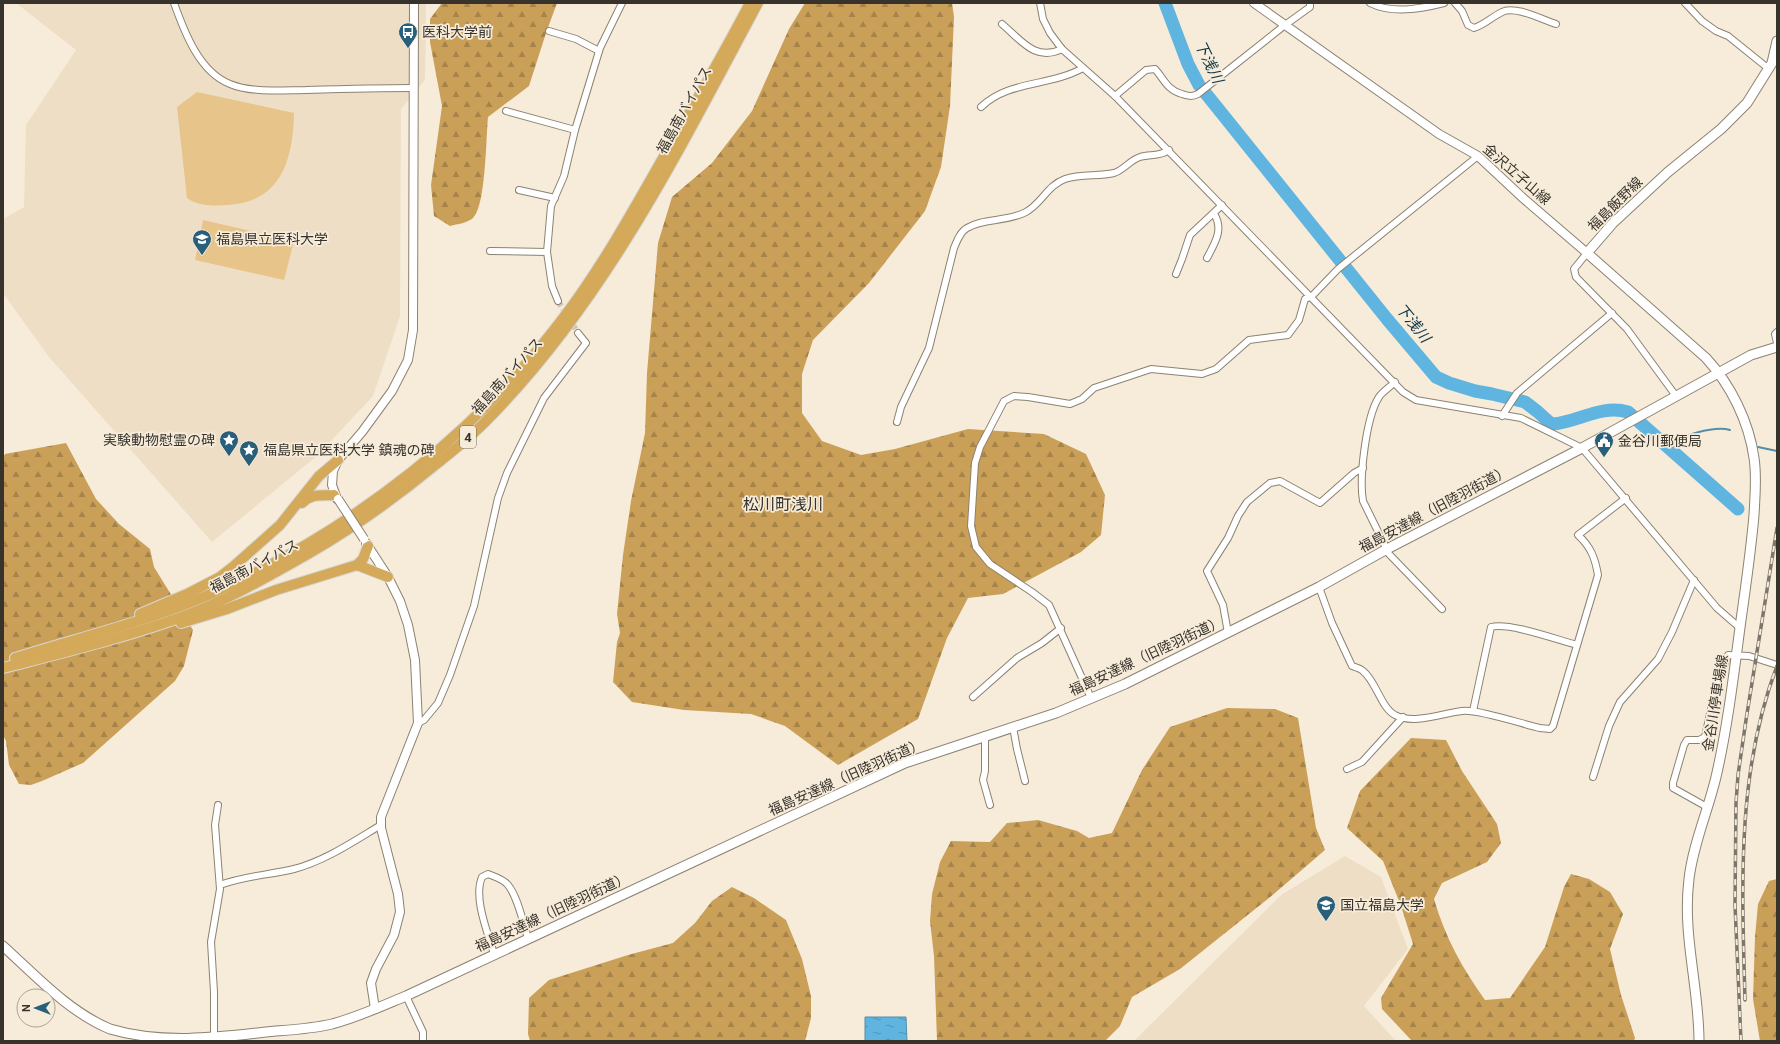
<svg xmlns="http://www.w3.org/2000/svg" width="1780" height="1044" font-family="Roboto,'Noto Sans JP',sans-serif">
  <defs>
    <pattern id="forest-firs" width="22" height="20" patternUnits="userSpaceOnUse"><rect width="22" height="20" fill="#caa058"/><path d="M5 1l3.5 6h-7zM16 11l3.5 6h-7z" fill="#a58349"/></pattern>
    <pattern id="water-ripples" width="26" height="14" patternUnits="userSpaceOnUse"><rect width="26" height="14" fill="#5fb5e0"/><path d="M2 4q2-2 4 0t4 0M15 11q2-2 4 0t4 0" fill="none" stroke="#4f94b6"/></pattern>
  </defs>
  <rect width="100%" height="100%" fill="#f7ecda"/>
  <g fill="#eedec6">
    <polygon points="16,3 426,3 425,80 401,109 400,316 373,396 317,456 212,542 49,357 3,293 3,219 24,207 26,125 76,50"/>
    <polygon points="1345,856 1381,877 1408,949 1364,1006 1396,1041 1134,1041 1281,895"/>
  </g>
  <g fill="#e7c48a">
    <path d="M197 92 294 113C293 160 281 203 226 205 213 206 198 206 187 198L177 107Z"/>
    <polygon points="203,220 294,241 284,280 195,260"/>
  </g>
  <g fill="url(#forest-firs)">
    <path d="M442 3H557L546 33 529 86 488 117C486 137 486 206 473 218 467 223 458 224 450 226L434 216 431 185 442 106 430 42V19Z"/>
    <polygon points="805,3 952,3 954,17 950,106 941,167 925,211 869,283 813,340 802,374 802,413 822,441 861,455 895,449 968,429 1044,434 1086,454 1105,495 1101,535 1081,552 1003,594 968,598 947,638 918,719 838,765 785,726 751,714 684,710 632,702 613,682 617,642 620,633 617,614 623,555 631,501 645,433 647,373 658,243 672,197 712,163 752,111 789,29"/>
    <polygon points="66,443 96,499 119,524 150,549 154,567 193,630 184,666 175,681 83,763 42,781 31,785 19,784 9,765 6,741 3,735 3,458 5,454"/>
    <polygon points="1227,708 1275,709 1298,718 1316,828 1325,850 1269,898 1180,969 1132,997 1120,1026 1105,1041 937,1041 934,956 930,921 932,894 940,862 951,841 990,842 1007,823 1038,820 1077,831 1089,838 1112,833 1142,770 1170,727"/>
    <path d="M1411 738 1446 740 1462 771 1497 824 1501 843 1487 862 1442 883 1434 899C1445 937 1462 968 1485 1000L1510 998 1545 947 1564 887 1571 874 1589 879 1610 892 1623 914 1610 949 1621 995 1635 1038 1634 1041H1412L1382 1009 1381 998 1413 944 1401 906 1383 861 1347 828 1360 791Z"/>
    <polygon points="1777,879 1777,1041 1760,1041 1753,999 1755,937 1758,904 1769,881"/>
    <polygon points="732,887 754,898 786,920 802,959 811,996 811,1018 805,1041 530,1041 528,1034 529,998 549,980 628,955 673,943 695,923 712,901"/>
  </g>
  <polygon fill="url(#water-ripples)" stroke="#538eaa" points="865,1017 906,1017 907,1041 865,1041"/>
  <g fill="none" stroke-linecap="round" stroke-linejoin="round">
    <g stroke="#538eaa" stroke-width="2">
      <path d="M1665 444C1681 437 1713 425 1730 430"/>
      <polyline points="1758,447 1777,451"/>
    </g>
    <path stroke="#5fb5e0" stroke-width="13" d="M1165 3 1188 64 1199 85 1387 319 1436 377 1449 383 1475 391 1492 394 1525 402 1538 412 1549 422 1553 424C1578 422 1602 404 1628 412L1738 509"/>
    <polyline stroke="#d1c7b7" stroke-width="6" stroke-dasharray="6 3" stroke-linecap="butt" points="558,301 578,333"/>
    <g stroke="#8c8272" stroke-width="8">
      <g id="minor">
        <path d="M174 3C184 31 199 72 230 84 251 93 283 90 306 90 341 89 377 88 413 88"/>
        <polyline points="1040,3 1043,19 1050,33 1062,49 1115,96 1403,392 1416,400 1521,418 1582,448 1717,608 1740,628"/>
        <path d="M1370 3C1392 14 1420 9 1444 3"/>
        <path d="M1455 3 1462 11 1468 25 1474 28C1484 25 1492 17 1502 12 1515 5 1543 20 1556 24"/>
        <polyline points="1685,3 1702,21 1716,31 1728,36 1769,69"/>
        <path d="M1002 24C1021 40 1035 62 1062 49"/>
        <polyline points="549,31 576,39 599,51"/>
        <path d="M1115 96 1146 70 1155 69C1164 79 1167 90 1182 94 1188 96 1192 97 1198 94L1285 25 1310 7V3"/>
        <path d="M981 107C1009 80 1049 87 1083 68"/>
        <polyline points="506,111 575,130"/>
        <polyline points="519,190 555,198"/>
        <polyline points="490,251 547,252"/>
        <polyline points="1587,253 1574,269 1576,277 1627,329 1676,396"/>
        <path d="M1207 258C1215 243 1224 229 1214 214"/>
        <polyline points="1176,274 1182,259 1190,235 1222,205"/>
        <polyline points="558,301 552,286 547,252 551,206 564,176 575,130 600,48 622,3"/>
        <polyline points="1777,332 1775,334 1777,343"/>
        <path d="M1395 382C1390 387 1382 392 1379 397 1366 417 1359 478 1363 501L1389 554 1442 609"/>
        <polyline points="1502,416 1517,393 1612,313"/>
        <path d="M897 422 901 407 929 348 954 248C957 241 960 232 967 228 983 218 1007 222 1026 212 1041 204 1048 185 1065 179 1081 173 1098 177 1114 173 1124 170 1130 160 1140 157 1150 154 1159 157 1169 150"/>
        <path d="M1319 587 1332 623 1352 666C1355 667 1360 668 1363 671 1376 681 1381 708 1395 715 1413 725 1443 713 1462 711 1478 709 1522 724 1540 728L1550 729 1553 726 1598 575C1595 558 1591 547 1578 535L1626 498"/>
        <polyline points="1228,633 1223,605 1207,571 1228,538 1238,516 1247,502 1270,483 1280,481 1320,503 1354,473 1363,468"/>
        <polyline points="973,697 1017,658 1042,643 1061,628"/>
        <polyline points="1091,698 1049,605 1032,592 990,564 976,547 971,526 975,463 980,447 1004,401 1014,396 1028,397 1070,404 1082,399 1094,388 1151,369 1202,374 1216,369 1249,340 1288,335 1299,320 1305,299 1312,296 1338,269 1478,156"/>
        <path d="M1473 711 1491 627C1509 622 1558 640 1577 645"/>
        <polyline points="418,723 424,720 438,703 450,675 474,606 498,498 507,473 544,398 586,343 578,333"/>
        <polyline points="1013,727 1017,749 1025,781"/>
        <polyline points="985,735 985,771 983,780 990,805"/>
        <polyline points="1347,769 1362,762 1403,717"/>
        <polyline points="1593,777 1609,726 1620,702 1658,659 1672,632 1694,580"/>
        <polyline points="1707,807 1673,788 1673,783 1684,745 1687,740 1699,740 1705,737 1716,686 1728,655 1749,656 1774,664"/>
        <path d="M220 885C244 876 269 875 294 869 325 861 354 841 381 825"/>
        <path d="M494 954C488 933 473 898 482 877L488 874C495 877 503 879 508 885 518 897 523 923 528 938"/>
        <polyline points="406,996 423,1032 423,1041"/>
        <polyline points="214,1038 214,992 211,942 220,889 215,825 218,805"/>
      </g>
    </g>
    <g stroke="#8c8272" stroke-width="10">
      <g id="tertiary">
        <polyline points="1254,3 1439,134 1478,156 1523,198 1587,253"/>
        <polyline points="337,499 332,485 333,471 338,460 362,432 392,391 408,360 413,330 414,3"/>
        <polyline points="366,543 388,577 400,601 408,625 415,660 418,723 381,817 381,828 398,894 400,912 394,935 376,969 371,983 375,1009"/>
      </g>
    </g>
    <g stroke="#8c8272" stroke-width="11">
      <g id="secondary">
        <path d="M3 946C36 976 69 1012 110 1029 160 1044 215 1038 266 1032 288 1030 311 1029 332 1024 358 1017 382 1006 406 996L905 763 1056 713 1125 684 1319 587 1387 549 1582 448 1751 355 1777 347"/>
        <path d="M1699 1041C1699 987 1682 934 1689 879 1693 844 1708 811 1716 777 1728 725 1734 672 1741 620 1746 585 1751 550 1754 515 1755 496 1757 477 1754 458 1749 422 1731 385 1706 358L1587 253 1613 223 1668 172 1721 129 1747 103 1772 63 1777 41"/>
      </g>
    </g>
    <g stroke="#d7d6d5" stroke-width="12">
      <g id="trunk">
        <path d="M302 503C311 493 322 496 334 495"/>
        <polyline points="357,565 388,577"/>
        <polyline points="140,614 189,593 220,577 234,566 280,525 319,476 338,460"/>
        <polyline points="181,623 227,609 276,590 357,565 363,559 368,546"/>
        <path d="M15 658C85 636 158 619 224 588 357 526 479 431 567 313 602 266 630 216 659 165 690 112 721 58 750 3"/>
        <path d="M3 668C61 653 119 639 176 619 222 603 266 578 308 554 353 528 394 499 434 466 453 451 472 436 489 418 606 299 680 148 758 3"/>
      </g>
    </g>
    <use href="#minor" stroke="#fff" stroke-width="6"/>
    <use href="#tertiary" stroke="#fff" stroke-width="8"/>
    <use href="#secondary" stroke="#fff" stroke-width="9"/>
    <use href="#trunk" stroke="#d4aa5a" stroke-width="10"/>
    <g stroke="#7d766b" stroke-width="3.5">
      <g id="rail">
        <path d="M1745 1000C1742 888 1736 773 1777 666"/>
        <polyline points="1741,1041 1735,905 1736,803 1738,775 1746,720 1777,528"/>
      </g>
    </g>
    <use href="#rail" stroke="#f7ecda" stroke-width="2" stroke-dasharray="6" stroke-linecap="butt"/>
    <g stroke="#8c8272" stroke-width="10" stroke-linecap="butt">
      <polyline id="tertiary-bridge" points="338,499 364,539"/>
    </g>
    <use href="#tertiary-bridge" stroke="#fff" stroke-width="8"/>
  </g>
  <defs>
    <g id="bus-pin" transform="scale(1)"><path d="M0 17L-7.5 6A9.5 9.5 0 1 1 7.5 6Z" fill="#285f7a" stroke="#f7ecda"/><path d="M-5-6H5V4H4V6H2V4H-2V6H-4V4H-5ZM-3.5-4V0h7V-4ZM-3.5 1.2v1.5H-2V1.2ZM2 1.2v1.5H3.5V1.2Z" fill="#fff"/></g>
    <g id="university-pin" transform="scale(1)"><path d="M0 17L-7.5 6A9.5 9.5 0 1 1 7.5 6Z" fill="#285f7a" stroke="#f7ecda"/><path d="M0-5L7-2L0 1L-7-2ZM-4 1L0 2.5L4 1V4Q0 6-4 4Z" fill="#fff"/></g>
    <g id="sight-pin" transform="scale(1)"><path d="M0 17L-7.5 6A9.5 9.5 0 1 1 7.5 6Z" fill="#285f7a" stroke="#f7ecda"/><path d="M0-6L1.8-2.2L6-1.7L2.9 1.2L3.7 5.4L0 3.3L-3.7 5.4L-2.9 1.2L-6-1.7L-1.8-2.2Z" fill="#fff"/></g>
    <g id="civic-pin" transform="scale(1)"><path d="M0 17L-7.5 6A9.5 9.5 0 1 1 7.5 6Z" fill="#285f7a" stroke="#f7ecda"/><path d="M-.6-6.5H3V-4.5H.6V-3L4-1V1h2V6H-6V1h2V-1L-.6-3ZM-1.2 2.5V6h2.4V2.5Z" fill="#fff"/></g>
  </defs>
  <g fill-rule="evenodd">
    <use href="#bus-pin" x="408" y="32"/>
    <use href="#university-pin" x="202" y="239"/>
    <use href="#sight-pin" x="229" y="440"/>
    <use href="#civic-pin" x="1604" y="441"/>
    <use href="#sight-pin" x="249" y="450"/>
    <use href="#university-pin" x="1326" y="905"/>
  </g>
  <g text-anchor="middle" stroke-width="3.5" stroke-linejoin="round" paint-order="stroke">
    <rect fill="#f7ecda" stroke="#716a60" stroke-width="1" x="460" y="426" width="16" height="22" rx="3"/>
    <g font-size="13" font-weight="bold" fill="#37332c">
      <text x="468" y="442">4</text>
    </g>
    <g font-size="14" fill="#37332c" stroke="#f7ecda" text-anchor="start">
      <text x="422" y="37">医科大学前</text>
      <text x="216" y="244">福島県立医科大学</text>
      <text x="215" y="445" text-anchor="end">実験動物慰霊の碑</text>
      <text x="1618" y="446">金谷川郵便局</text>
      <text x="263" y="455">福島県立医科大学 鎮魂の碑</text>
      <text x="1340" y="910">国立福島大学</text>
    </g>
    <g font-size="14" fill="#37332c" stroke="#f7ecda">
      <text transform="translate(684 110) rotate(-61)" y="5">福島南バイパス</text>
      <text transform="translate(1517 174) rotate(41)" y="5">金沢立子山線</text>
      <text transform="translate(1615 204) rotate(-45)" y="5">福島飯野線</text>
      <text transform="translate(507 376) rotate(-48)" y="5">福島南バイパス</text>
      <text transform="translate(1434 509) rotate(-28)" y="5">福島安達線（旧陸羽街道）</text>
      <text transform="translate(254 566) rotate(-28)" y="5">福島南バイパス</text>
      <text transform="translate(1146 656) rotate(-25)" y="5">福島安達線（旧陸羽街道）</text>
      <text transform="translate(1715 703) rotate(-81)" y="5">金谷川停車場線</text>
      <text transform="translate(846 777) rotate(-24)" y="5">福島安達線（旧陸羽街道）</text>
      <text transform="translate(552 912) rotate(-25)" y="5">福島安達線（旧陸羽街道）</text>
    </g>
    <g font-size="15" font-style="italic" fill="#0d3446" stroke="#f7ecda">
      <text transform="translate(1209 62) rotate(64)" y="5">下浅川</text>
      <text transform="translate(1413 323) rotate(51)" y="5">下浅川</text>
    </g>
    <g font-size="16" fill="#37332c" stroke="#f7ecda">
      <text x="783" y="510">松川町浅川</text>
    </g>
  </g>
  <rect width="1780" height="1044" fill="none" stroke="#37332c" stroke-width="8"/>
  <g transform="translate(36 1008) rotate(270)"><circle r="19" fill="#f7ecda" stroke="#aaa294"/>
  <path d="M0-3L7 15L0 10L-7 15Z" fill="#285f7a"/>
  <text y="-6" font-size="11" font-weight="bold" text-anchor="middle" fill="#37332c">N</text>
  </g>
</svg>
